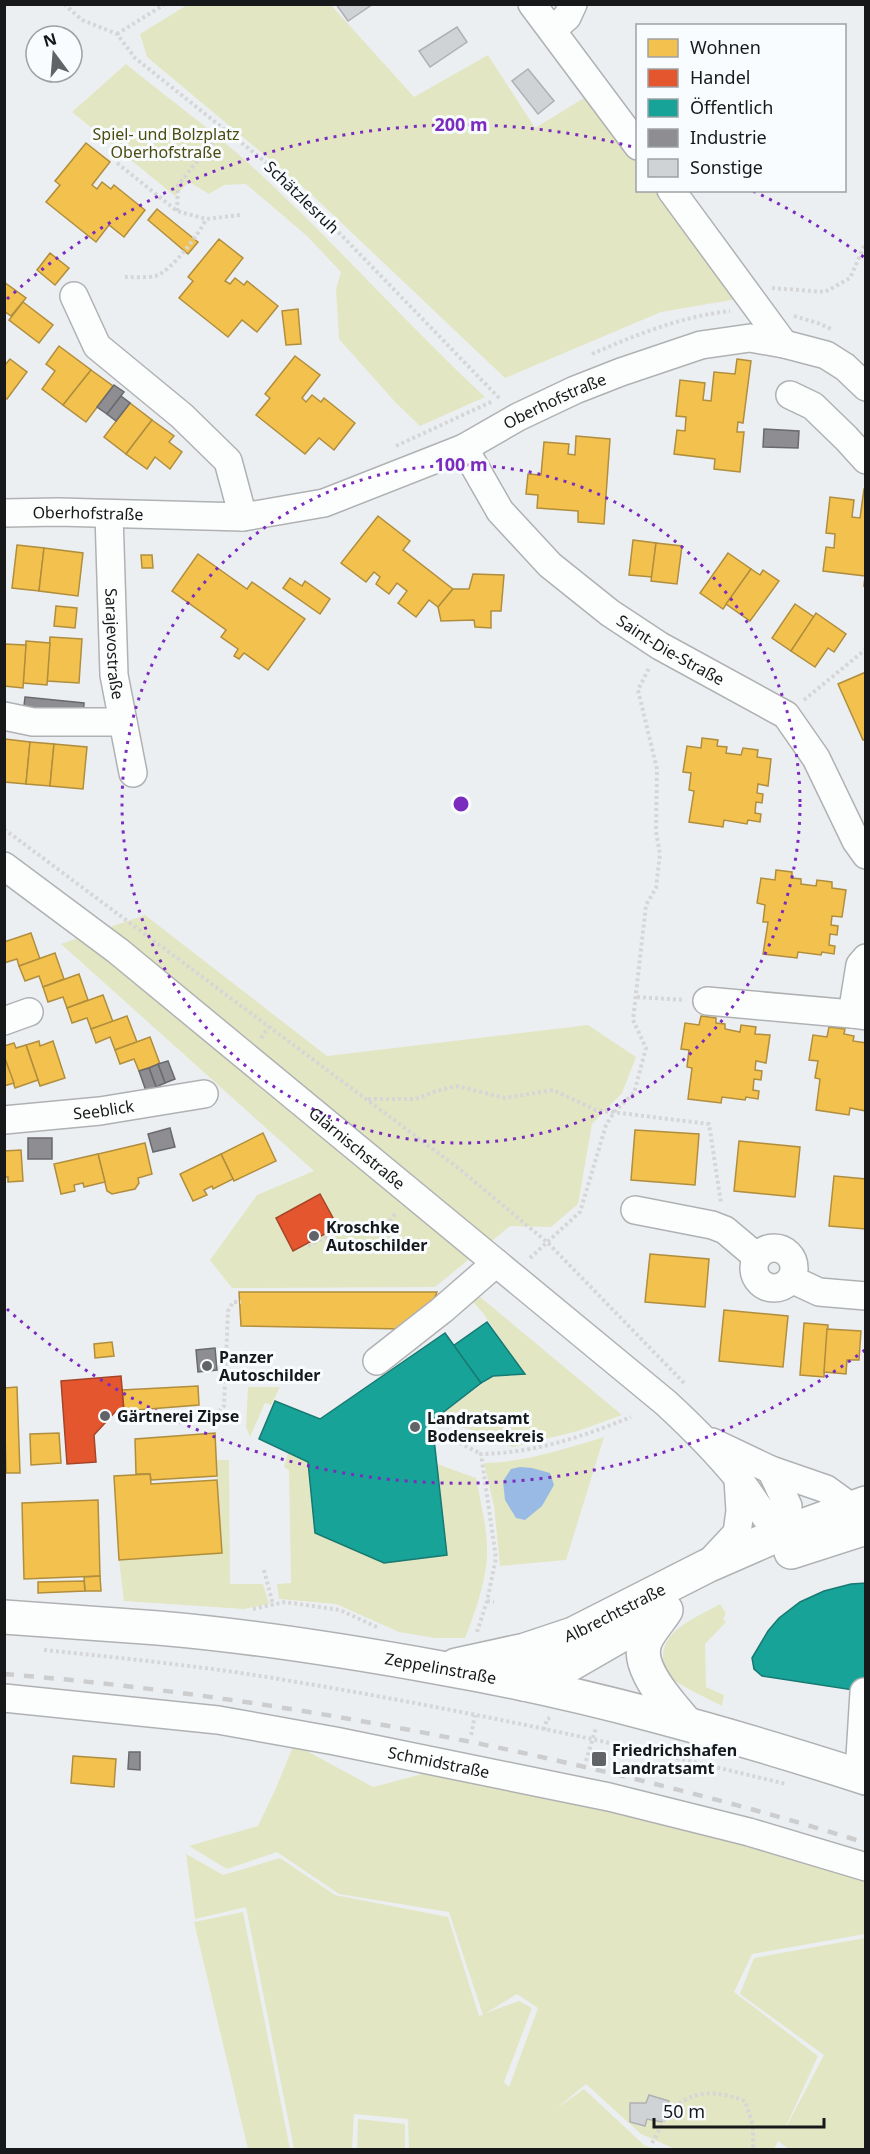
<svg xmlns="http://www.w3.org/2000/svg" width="870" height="2154" font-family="'Noto Sans',sans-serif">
  <rect width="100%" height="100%" fill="#eceff2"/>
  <g fill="#e3e6c2" fill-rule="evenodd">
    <polygon points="187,5 331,5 414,97 488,55 535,128 592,93 637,155 638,190 664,191 743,298 661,312 505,378 310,193 147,57 140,34"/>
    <path d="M126 64C163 94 201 122 237 153 324 230 400 318 485 397L420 426 396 403 339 339 336 289 341 272 307 236 246 184 224 185 209 194 189 182 175 196 72 112Z"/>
    <polygon points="145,915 327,1056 588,1025 636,1057 622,1093 592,1124 578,1204 551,1227 510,1226 435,1287 232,1288 210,1260 257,1195 314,1171 61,944"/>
    <polygon points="479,1296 622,1415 578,1431 513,1447 482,1436 469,1429 432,1421 493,1376 524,1374 483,1313 472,1301"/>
    <polygon points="248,1387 280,1387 271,1405 265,1403 250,1437 246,1427"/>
    <path d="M604 1437 566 1560 500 1566 494 1506 484 1463C526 1462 564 1449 604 1437Z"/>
    <path d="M288 1453 308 1462 315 1533 384 1563 447 1555 437 1464 476 1478C481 1504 488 1531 487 1557 485 1585 475 1612 465 1638H435L399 1632 336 1604 279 1599 277 1584 291 1583 289 1470 284 1467Z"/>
    <polygon points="216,1460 229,1460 230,1584 263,1584 269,1604 244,1609 124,1601 119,1560 222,1553"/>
    <path d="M720 1604 726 1613 723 1619 726 1622 705 1644 706 1687 724 1695 722 1706C711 1700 676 1684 669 1676 666 1673 665 1668 664 1663 657 1631 698 1617 720 1604Z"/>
    <path d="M294 1744 373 1787 441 1769 865 1867V1934L752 1954 734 1992 818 2056 783 2133 824 2055 740 1994 754 1958 865 1938V2149H789L778 2141 774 2149H675L641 2134 586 2084 556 2109 584 2089 645 2146 658 2149H409L408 2119 354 2114 352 2149H294L246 1907 195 1919 186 1854 223 1875 280 1858 335 1895 448 1917 479 2016 483 2015 449 1912 339 1894 277 1852 227 1869 189 1846 258 1826 276 1788ZM517 1994 538 2008 509 2087 504 2082 532 2008 519 2001 486 2013Z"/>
    <polygon points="243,1912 290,2149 248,2149 194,1922"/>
    <polygon points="358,2119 405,2124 405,2149 357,2149"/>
  </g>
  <polygon fill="#98bae5" points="520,1467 532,1468 550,1473 554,1485 542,1506 525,1520 516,1518 505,1500 503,1481 511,1469"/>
  <g fill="#f2c14e" stroke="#b08e3e" stroke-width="1.5">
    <polygon points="86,143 110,162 92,185 97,189 102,182 111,189 114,185 145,210 124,237 109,225 96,242 46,202 60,185 55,181"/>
    <polygon points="157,209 198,242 188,254 148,220"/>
    <polygon points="219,239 243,258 225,281 230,284 235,278 244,285 247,281 278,306 257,332 242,320 228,337 179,298 193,281 188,277"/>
    <polygon points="50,253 69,268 55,285 37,270"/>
    <polygon points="4,282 26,298 11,316 4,311"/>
    <polygon points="23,302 53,325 39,343 9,320"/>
    <polygon points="298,309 301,344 286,345 282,311"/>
    <polygon points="59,346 91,370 63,405 42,389 55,371 46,364"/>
    <polygon points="295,356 320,375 302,398 306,402 312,395 321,402 324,398 355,423 334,450 319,438 305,454 256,415 270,398 265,394"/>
    <polygon points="10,359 27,372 7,399 4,397 4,366"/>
    <polygon points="737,359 751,361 743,423 738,422 737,432 744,432 740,472 714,469 715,459 674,454 677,430 685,431 686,417 676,416 680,380 705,383 703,400 711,401 714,372 735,374"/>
    <polygon points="91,370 113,386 86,422 63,405"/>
    <polygon points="130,403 152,420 126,454 104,437"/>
    <polygon points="152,420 174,436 169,442 182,452 170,469 155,457 147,469 126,454"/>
    <polygon points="576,436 610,439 604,524 578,522 578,511 537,508 538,495 526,494 528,474 541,475 544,442 569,444 568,454 575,455"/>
    <polygon points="864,489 866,489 866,586 864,586 865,576 823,571 826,547 834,548 835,534 826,533 830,497 854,500 852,517 860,518"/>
    <polygon points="378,516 410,541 403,550 453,589 438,607 429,600 416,617 398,603 407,591 397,583 389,594 376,584 380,577 374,572 366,582 341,563"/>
    <polygon points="633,540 656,543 652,577 629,575"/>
    <polygon points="656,543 682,546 677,584 651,581"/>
    <polygon points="17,545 44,548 39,591 12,588"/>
    <polygon points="44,548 83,553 78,596 39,591"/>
    <polygon points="728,553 751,569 723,609 700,593"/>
    <polygon points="198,554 247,589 252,582 305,619 268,670 244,653 239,659 234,656 238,649 221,637 226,630 172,591"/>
    <polygon points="141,555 152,555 153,568 142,568"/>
    <polygon points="751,569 760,575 763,570 779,581 750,621 726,604"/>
    <polygon points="473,574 504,575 501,611 491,611 491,628 475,627 474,620 441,621 438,607 453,589 469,589"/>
    <polygon points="290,578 302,586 305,581 330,599 320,614 283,588"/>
    <polygon points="795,604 814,617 791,651 772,638"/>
    <polygon points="56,606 77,608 75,628 54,626"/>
    <polygon points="816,613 846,634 834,652 828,648 815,667 791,651"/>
    <polygon points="50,637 82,639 79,683 47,681"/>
    <polygon points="26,641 50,643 47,685 23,683"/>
    <polygon points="4,644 26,645 23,688 4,686"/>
    <polygon points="866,672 866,739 863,740 838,684"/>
    <polygon points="702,738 718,740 717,746 727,747 726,753 741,755 743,748 758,750 757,757 771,759 768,786 758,784 757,793 763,794 762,803 756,802 755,813 761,814 760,822 748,820 747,824 724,820 723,827 689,822 694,791 689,790 691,773 683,772 687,746 701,748"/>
    <polygon points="5,739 30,742 26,784 4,782"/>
    <polygon points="30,742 54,744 50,786 26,784"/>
    <polygon points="54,744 87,747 83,789 50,786"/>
    <polygon points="776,870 792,872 792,878 801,879 801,884 816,886 817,880 832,882 832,888 846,890 842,917 832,916 831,925 838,926 837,935 830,934 829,945 835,946 834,954 822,952 821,955 798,952 797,958 763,954 768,922 763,922 765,905 757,903 761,878 775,880"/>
    <polygon points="31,933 40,959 19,966 17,959 4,963 4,942"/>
    <polygon points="55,953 64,979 43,987 39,976 25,981 19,966"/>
    <polygon points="79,974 88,1000 67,1008 63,997 48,1002 43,987"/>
    <polygon points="103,995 113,1022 91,1029 87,1018 72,1023 67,1008"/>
    <polygon points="127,1016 137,1042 115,1050 110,1037 96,1043 91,1029"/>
    <polygon points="701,1016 716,1018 716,1023 725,1024 725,1029 740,1032 741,1025 756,1027 755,1034 770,1035 766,1063 756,1061 755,1070 762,1071 761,1080 754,1079 753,1090 759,1091 758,1099 746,1097 745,1100 722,1097 721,1103 688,1099 692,1068 687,1067 689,1050 681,1049 685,1023 699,1025"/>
    <polygon points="829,1027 845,1029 844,1034 854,1036 853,1041 866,1043 866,1111 850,1108 849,1115 816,1110 820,1079 815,1078 818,1061 809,1060 813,1035 827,1037"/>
    <polygon points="150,1037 160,1064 139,1071 134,1059 120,1064 115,1050"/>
    <polygon points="39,1041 40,1046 53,1041 65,1078 40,1086 26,1045"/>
    <polygon points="14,1043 16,1048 26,1045 38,1080 15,1088 4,1056 4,1046"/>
    <polygon points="4,1056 14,1083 4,1086"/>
    <polygon points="635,1130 699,1134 695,1185 631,1180"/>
    <polygon points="263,1133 276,1161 234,1181 221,1154"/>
    <polygon points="739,1141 800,1147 795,1197 734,1191"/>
    <polygon points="145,1143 152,1174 138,1178 139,1183 135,1189 112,1194 107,1191 98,1154"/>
    <polygon points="21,1150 23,1181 8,1182 8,1177 4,1177 4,1151"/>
    <polygon points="98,1154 105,1182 84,1187 83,1183 74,1185 75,1191 61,1194 54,1164"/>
    <polygon points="221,1154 233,1179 213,1189 212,1186 204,1190 207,1195 193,1201 180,1174"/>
    <polygon points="834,1176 866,1179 866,1229 829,1226"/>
    <polygon points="650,1254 709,1259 705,1307 645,1302"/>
    <polygon points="239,1292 437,1292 432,1304 404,1329 241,1326"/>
    <polygon points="724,1310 788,1316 783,1367 719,1361"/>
    <polygon points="804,1323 828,1325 824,1377 800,1375"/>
    <polygon points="827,1329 861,1331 859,1360 847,1360 846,1374 824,1372"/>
    <polygon points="112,1342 114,1356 95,1358 94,1344"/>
    <polygon points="198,1386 199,1405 124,1411 122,1390"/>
    <polygon points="17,1387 20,1473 6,1473 4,1388"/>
    <polygon points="59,1433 61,1463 31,1465 30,1434"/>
    <polygon points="215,1433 217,1476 151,1480 150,1474 136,1474 135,1439"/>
    <polygon points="150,1474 151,1484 217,1480 222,1553 119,1560 114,1476"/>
    <polygon points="98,1500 100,1576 24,1579 22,1503"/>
    <polygon points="100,1576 101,1591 85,1591 84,1577"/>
    <polygon points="84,1581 85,1591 38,1593 38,1582"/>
    <polygon points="73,1756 116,1759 114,1787 71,1783"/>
  </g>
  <g fill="#e4572e" stroke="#a64428" stroke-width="1.5">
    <polygon points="320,1194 338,1227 293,1251 276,1218"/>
    <polygon points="121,1376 124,1411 116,1411 94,1435 96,1462 67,1464 61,1381"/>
  </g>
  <g fill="#17a398" stroke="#177972" stroke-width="1.5">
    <polygon points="487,1322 525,1374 493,1376 481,1383 453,1346"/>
    <polygon points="445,1333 481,1383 432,1421 447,1555 384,1563 315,1533 308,1462 259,1439 275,1401 320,1419"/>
    <polygon points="866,1583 866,1692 762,1676 754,1669 752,1658 768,1631 779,1618 800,1602 824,1591 851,1584"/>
  </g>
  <g fill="#8d8d92" stroke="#696a6e" stroke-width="1.5">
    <polygon points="114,385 124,392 107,414 97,407"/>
    <polygon points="121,396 130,403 116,421 107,414"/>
    <polygon points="764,429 799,431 798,448 763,447"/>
    <polygon points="25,697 84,703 83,719 23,714"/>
    <polygon points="168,1061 175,1079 165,1083 158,1064"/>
    <polygon points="158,1064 165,1083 156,1087 149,1068"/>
    <polygon points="149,1068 156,1087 146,1091 139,1071"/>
    <polygon points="170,1128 175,1147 153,1152 148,1134"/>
    <rect x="28" y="1138" width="24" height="21"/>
    <polygon points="215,1348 217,1370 198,1372 196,1350"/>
    <polygon points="129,1752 140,1752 140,1770 128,1769"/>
  </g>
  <g fill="#d0d3d5" stroke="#aeb0b3" stroke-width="1.5">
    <polygon points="336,4 373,4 348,21"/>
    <polygon points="457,27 467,42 430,67 419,51"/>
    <polygon points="528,69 554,101 538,114 512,81"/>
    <polygon points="649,2095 669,2101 662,2122 647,2119 645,2126 630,2122 630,2103 646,2103"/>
  </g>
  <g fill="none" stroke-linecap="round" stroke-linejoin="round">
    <g stroke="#b0b1b3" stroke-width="30">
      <g id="minor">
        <polyline points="532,4 638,146"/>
        <polyline points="552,30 567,17 573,4"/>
        <polyline points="671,190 784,344"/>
        <polyline points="74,296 97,346 182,416 228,461 243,517"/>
        <polyline points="790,395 813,406 846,438 866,460"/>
        <path id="s1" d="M464 448 500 511 550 565 610 613 660 646 786 715 816 758 856 841 866 855"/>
        <path id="s2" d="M4 513 58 512 243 517 324 503 464 448 518 417 575 390 621 372 701 345 750 338 784 344 826 355 845 367 866 387"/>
        <path id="s3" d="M109 514 114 675 133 773"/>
        <polyline points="4,716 33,722 123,722"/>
        <path id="s4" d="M4 866 118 951 666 1403C692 1427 716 1451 738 1478 753 1497 763 1517 780 1534L788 1506 771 1470"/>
        <polyline points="866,958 860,965 852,1014 866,1016"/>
        <polyline points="707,1001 852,1014"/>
        <polyline points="4,1021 29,1012"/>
        <path id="s5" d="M4 1120 100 1111 204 1094"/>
        <polyline points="635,1210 712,1225 725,1230 757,1257"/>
        <circle cx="774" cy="1268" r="20"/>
        <polyline points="791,1279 819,1292 866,1296"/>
        <polyline points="377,1361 442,1310 496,1263"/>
        <polyline points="712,1442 771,1470 826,1489 851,1507"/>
        <polyline points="710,1562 737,1533 740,1511 738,1479"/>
        <path id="s6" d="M4 1698 218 1720 335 1741 609 1797 749 1832 866 1867"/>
        <polyline points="856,1775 860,1757 864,1692"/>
      </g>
    </g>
    <g stroke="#b0b1b3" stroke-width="36">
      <g id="major">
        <polyline points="791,1552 866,1528"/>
        <path d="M666 1610C660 1620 649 1631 645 1642 635 1668 671 1705 686 1723"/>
        <path id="s7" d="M4 1617C56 1621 107 1624 158 1628 252 1636 347 1651 441 1668 585 1693 726 1733 866 1778"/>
        <path id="s8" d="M456 1665 525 1650 573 1634 707 1566 780 1534 866 1503"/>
        <polyline points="524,1684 571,1664 663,1611"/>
      </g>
    </g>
    <g stroke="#d6d6d7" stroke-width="4" stroke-dasharray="3 3" stroke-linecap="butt">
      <polyline points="64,4 82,20 117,34 135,58 288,180 501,400"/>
      <polyline points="117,34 165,4"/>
      <polyline points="117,163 177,211 206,219 240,215"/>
      <polyline points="177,211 178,185 224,128"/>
      <path d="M125 277C134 277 146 278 155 276 170 273 200 233 206 219"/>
      <polyline points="772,288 825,292 850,278 866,242"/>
      <polyline points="794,316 818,323 831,329"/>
      <path d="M592 354C635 335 683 316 730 311"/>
      <polyline points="396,446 493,401"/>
      <polyline points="804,700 866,649"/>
      <polyline points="4,829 457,1167 548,1243 686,1385"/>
      <polyline points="637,997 685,1000"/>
      <polyline points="261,1038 269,1027"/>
      <polyline points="368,1099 416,1099 436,1091 457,1086 505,1098 553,1090 596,1110 709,1124 721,1203"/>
      <polyline points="308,1246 343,1229 383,1230 396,1213"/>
      <polyline points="530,1258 580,1212 606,1125 615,1111 634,1093 646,1048 633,1020 646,905 656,888 660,854 656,832 657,769 638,690 650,666"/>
      <polyline points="240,1422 213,1418 224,1406 228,1311 233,1302 241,1302"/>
      <polyline points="438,1432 481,1454"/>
      <polyline points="264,1570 273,1605"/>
      <polyline points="487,1601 494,1602"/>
      <polyline points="253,1609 285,1602 340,1610 379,1628"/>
      <path d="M477 1632 487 1601 496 1558 481 1454C534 1453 582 1437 631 1417"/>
      <path d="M44 1650C122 1658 201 1666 279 1679 449 1707 618 1743 786 1784"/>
      <polyline points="544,1730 547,1719 550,1718"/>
      <polyline points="471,1735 475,1715"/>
      <polyline points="586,1761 596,1728"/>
      <path d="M652 2143C659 2132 665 2115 675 2107 696 2088 721 2092 745 2101L753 2125V2150"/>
    </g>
    <use href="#minor" stroke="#fcfdfd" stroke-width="27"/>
    <use href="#major" stroke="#fcfdfd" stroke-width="33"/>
    <path stroke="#cdcdce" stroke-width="4.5" stroke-dasharray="10 10" stroke-linecap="butt" d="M4 1674C178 1688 350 1716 519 1752 636 1778 752 1807 866 1843"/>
  </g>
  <g fill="none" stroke="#7b2cbf" stroke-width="3" stroke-dasharray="3 6">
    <circle cx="461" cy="804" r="339"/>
    <path d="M865 1350A679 679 0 0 1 7 1309M7 299A679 679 0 0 1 637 148M753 191A679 679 0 0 1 865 258"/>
  </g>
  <g fill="#616366" stroke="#f9fcff" stroke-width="2">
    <circle cx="314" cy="1236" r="6"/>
    <circle cx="207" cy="1366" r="6"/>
    <circle cx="105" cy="1416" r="6"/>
    <circle cx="415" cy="1427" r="6"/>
    <rect x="591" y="1751" width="16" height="16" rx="3"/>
  </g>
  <g text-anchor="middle" stroke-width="6" stroke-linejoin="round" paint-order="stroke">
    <g font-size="16" fill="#4b4c0f" stroke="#f9fcff">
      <text x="166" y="140">Spiel- und Bolzplatz<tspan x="166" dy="18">Oberhofstraße</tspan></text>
    </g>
    <g font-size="16" fill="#16181a" stroke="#f9fcff">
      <text transform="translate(302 197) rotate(44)" y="6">Schätzlesruh</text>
      <text dy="6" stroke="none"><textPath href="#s2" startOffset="574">Oberhofstraße</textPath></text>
      <text dy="6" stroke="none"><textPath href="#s2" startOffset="84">Oberhofstraße</textPath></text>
      <text dy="6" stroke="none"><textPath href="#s3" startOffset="130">Sarajevostraße</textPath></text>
      <text dy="6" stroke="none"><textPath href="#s1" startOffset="294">Saint-Die-Straße</textPath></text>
      <text dy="6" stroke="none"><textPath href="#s5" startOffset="100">Seeblick</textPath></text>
      <text dy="6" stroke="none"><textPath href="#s4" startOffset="452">Glärnischstraße</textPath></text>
      <text dy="6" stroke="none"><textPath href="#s8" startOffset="168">Albrechtstraße</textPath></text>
      <text dy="6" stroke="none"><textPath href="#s7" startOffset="440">Zeppelinstraße</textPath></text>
      <text dy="6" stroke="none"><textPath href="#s6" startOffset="440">Schmidstraße</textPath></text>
    </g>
    <g font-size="16" font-weight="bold" fill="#16181a" stroke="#f9fcff" text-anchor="start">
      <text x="326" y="1233">Kroschke<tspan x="326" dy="18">Autoschilder</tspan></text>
      <text x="219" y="1363">Panzer<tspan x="219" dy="18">Autoschilder</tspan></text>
      <text x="117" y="1422">Gärtnerei Zipse</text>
      <text x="427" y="1424">Landratsamt<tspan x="427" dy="18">Bodenseekreis</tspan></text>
      <text x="612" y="1756">Friedrichshafen<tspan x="612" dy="18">Landratsamt</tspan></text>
    </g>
  </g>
  <circle cx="461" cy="804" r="9" fill="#7b2cbf" stroke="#f9fcff" stroke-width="3"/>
  <g font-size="18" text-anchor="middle" font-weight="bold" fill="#7b2cbf" stroke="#f9fcff" stroke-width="6" stroke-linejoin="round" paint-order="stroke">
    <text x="461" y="131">200 m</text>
    <text x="461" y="471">100 m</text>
  </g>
  <rect width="870" height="2154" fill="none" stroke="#16181a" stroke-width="12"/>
  <rect x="636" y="24" width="210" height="168" fill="#f9fcff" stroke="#9ea1a3" stroke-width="1.5"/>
  <rect x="648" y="39" width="30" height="18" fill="#f2c14e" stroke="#9ea1a3" stroke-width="1.5"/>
  <text x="690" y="54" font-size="18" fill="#16181a">Wohnen</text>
  <rect x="648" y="69" width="30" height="18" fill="#e4572e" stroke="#9ea1a3" stroke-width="1.5"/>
  <text x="690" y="84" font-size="18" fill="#16181a">Handel</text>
  <rect x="648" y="99" width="30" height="18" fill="#17a398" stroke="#9ea1a3" stroke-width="1.5"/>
  <text x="690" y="114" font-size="18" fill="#16181a">Öffentlich</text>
  <rect x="648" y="129" width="30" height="18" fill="#8d8d92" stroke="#9ea1a3" stroke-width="1.5"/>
  <text x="690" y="144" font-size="18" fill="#16181a">Industrie</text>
  <rect x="648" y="159" width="30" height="18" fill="#d0d3d5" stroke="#9ea1a3" stroke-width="1.5"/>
  <text x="690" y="174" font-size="18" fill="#16181a">Sonstige</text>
  <g transform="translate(54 54) rotate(344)"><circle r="28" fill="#f9fcff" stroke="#9ea1a3" stroke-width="1.5"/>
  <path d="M0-4.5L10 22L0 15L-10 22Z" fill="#616366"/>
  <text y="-9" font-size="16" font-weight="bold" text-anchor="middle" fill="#16181a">N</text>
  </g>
  <path d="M654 2118v9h170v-9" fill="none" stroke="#16181a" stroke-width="3"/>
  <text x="663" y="2118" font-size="18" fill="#16181a" stroke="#f9fcff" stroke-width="4.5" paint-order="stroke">50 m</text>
</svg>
